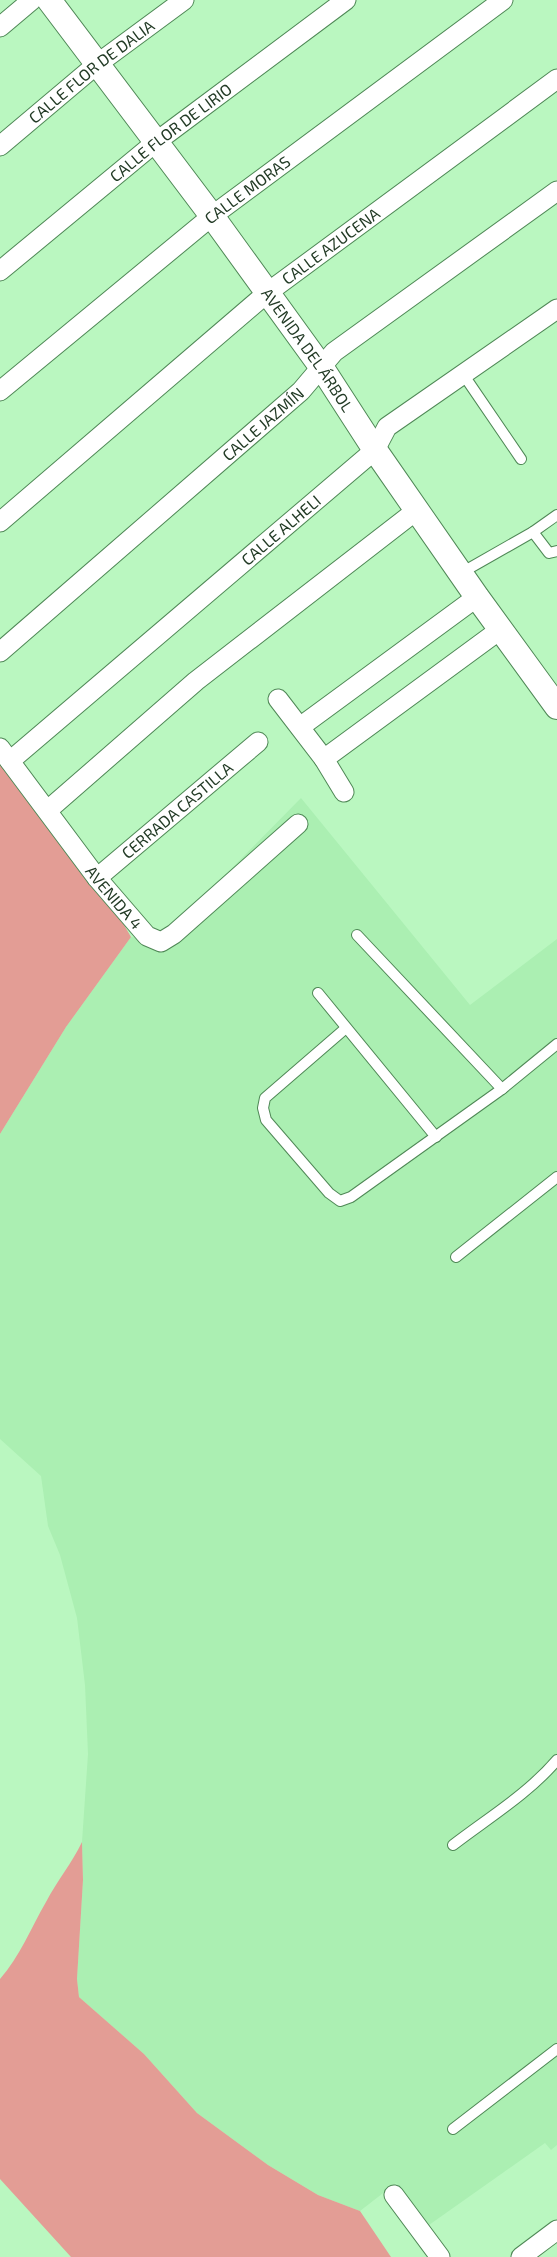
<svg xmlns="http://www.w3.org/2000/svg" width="557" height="2257" font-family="'Exo 2',sans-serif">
  <rect width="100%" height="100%" fill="#baf7c0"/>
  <polygon fill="#abefb2" points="301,798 470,1005 557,939 557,2145 551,2150 545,2143 429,2225 396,2183 360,2211 318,2195 268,2165 197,2113 144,2054 79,1997 77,1979 83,1880 82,1842 88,1754 85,1685 77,1618 60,1555 48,1526 41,1476 0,1439 0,1134 66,1027 131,937 160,941"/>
  <g fill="#e39d95">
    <polygon points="0,754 97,878 131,937 66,1027 0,1134"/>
    <path d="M82 1842 83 1880 77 1979 79 1997 144 2054 197 2113 268 2165 318 2195 360 2211 391 2257H71L0 2179V1979C20 1956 31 1928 46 1902 57 1881 72 1863 82 1842Z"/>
  </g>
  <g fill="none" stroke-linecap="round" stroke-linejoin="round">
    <g stroke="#4f8856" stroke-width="12">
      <g id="service">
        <polyline points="463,374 521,459"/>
        <polyline points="533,532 549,553 557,551"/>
        <polyline points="461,573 533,532 557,515"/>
        <polyline points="357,935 502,1089"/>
        <polyline points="318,993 436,1137"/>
        <polyline points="346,1028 265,1098 263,1108 266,1120 329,1193 340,1201 351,1197 502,1089 557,1044"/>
        <polyline points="456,1257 557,1177"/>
        <path d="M453 1845C488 1818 528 1794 557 1760"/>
        <polyline points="453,2129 557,2049"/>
      </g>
    </g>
    <g stroke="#4f8856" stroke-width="21">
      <g id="minor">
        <polyline points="0,27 32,0"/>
        <path id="s1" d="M0 146 96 65 184 0"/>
        <path id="s2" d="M0 271 156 142 346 0"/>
        <path id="s3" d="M0 391 212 216 503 0"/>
        <path id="s4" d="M0 522 267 293 557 79"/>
        <path id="s5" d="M0 652 301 391 334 352 557 191"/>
        <polyline points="278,699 324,759 344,792"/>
        <polyline points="300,727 477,597"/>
        <path id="s6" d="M0 748 97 878 147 936 161 942 174 934 298 824"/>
        <polyline points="324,759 501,629"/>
        <path id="s7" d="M10 761 375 450 387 427 557 309"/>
        <polyline points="48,810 196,681 417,510"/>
        <path id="s8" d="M97 878 258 742"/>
        <polyline points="394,2195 440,2257"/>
        <polyline points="521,2257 557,2230"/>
      </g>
    </g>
    <g stroke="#4f8856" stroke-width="26">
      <g id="tertiary">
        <path id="s9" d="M49 0 212 216 322 368 375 450 477 597 557 707"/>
      </g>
    </g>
    <use href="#service" stroke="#fff" stroke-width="10"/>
    <use href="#minor" stroke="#fff" stroke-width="19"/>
    <use href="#tertiary" stroke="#fff" stroke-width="24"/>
  </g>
  <g text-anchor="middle" stroke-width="4" stroke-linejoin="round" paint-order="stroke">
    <g font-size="16" fill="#233b26" stroke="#dafedc">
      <text dy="6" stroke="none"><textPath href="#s1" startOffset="118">CALLE FLOR DE DALIA</textPath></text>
      <text dy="6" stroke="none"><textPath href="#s2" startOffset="220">CALLE FLOR DE LIRIO</textPath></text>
      <text dy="6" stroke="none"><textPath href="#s3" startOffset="319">CALLE MORAS</textPath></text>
      <text dy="6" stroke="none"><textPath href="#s4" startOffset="431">CALLE AZUCENA</textPath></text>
      <text dy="6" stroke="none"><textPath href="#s9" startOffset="435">AVENIDA DEL ÁRBOL</textPath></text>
      <text dy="6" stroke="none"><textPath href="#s5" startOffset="348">CALLE JAZMÍN</textPath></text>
      <text dy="6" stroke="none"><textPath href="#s7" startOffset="356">CALLE ALHELI</textPath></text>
      <text dy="6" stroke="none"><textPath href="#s8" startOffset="105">CERRADA CASTILLA</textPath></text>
      <text dy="6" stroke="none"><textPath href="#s6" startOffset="188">AVENIDA 4</textPath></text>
    </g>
  </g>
</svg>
